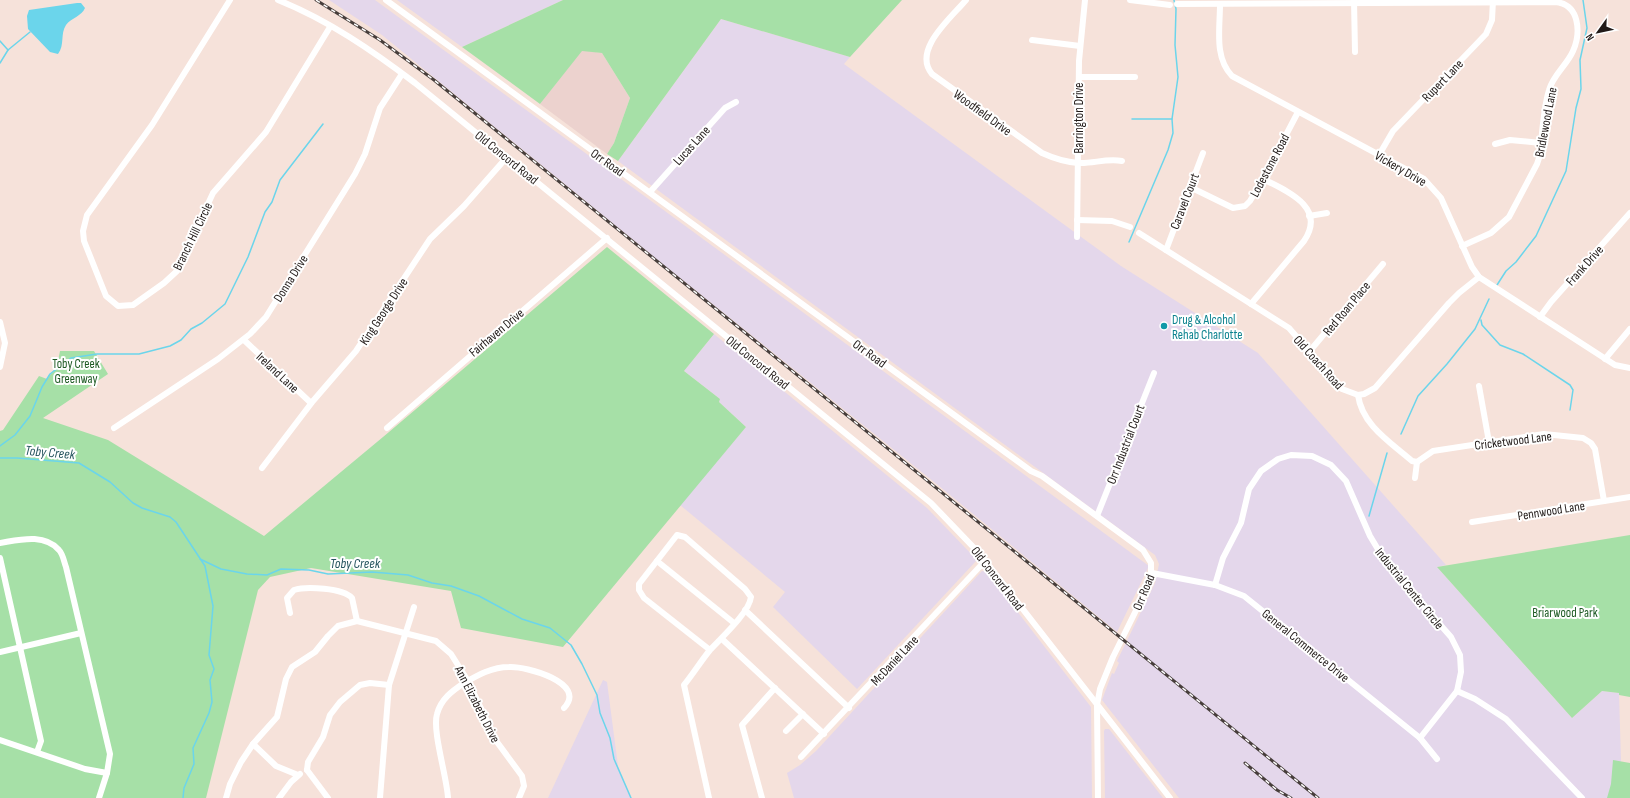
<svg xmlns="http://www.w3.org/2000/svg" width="1630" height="798" font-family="'Sofia Sans Condensed',sans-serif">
  <rect width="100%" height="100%" fill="#f6e2da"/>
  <polygon fill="#ecd2ce" points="582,50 602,53 630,98 614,143 607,154 540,104"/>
  <g fill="#e4d7eb">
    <polygon points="329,0 375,0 654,203 1149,566 1117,632 939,486 664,265 382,35"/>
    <polygon points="397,0 563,0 462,47"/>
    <polygon points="721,19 850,57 844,64 1121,266 1258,353 1446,565 1437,567 1572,718 1602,691 1619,693 1621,761 1612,798 1179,798 1102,700 1112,673 1114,674 1119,663 1117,661 1155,583 1159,564 1155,555 618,161"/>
    <polygon points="714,334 927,508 977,560 857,689 773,607 785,592 680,505 746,427 719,402 720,399 684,371"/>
    <polygon points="982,571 987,572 1091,707 1092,798 794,798 787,773 800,765 816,751"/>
    <polygon points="603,680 607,682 618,766 631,798 548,798"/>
    <polygon points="1105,729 1109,729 1163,798 1105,798 1104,731"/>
  </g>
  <g fill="#a6e0a7">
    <polygon points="563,0 902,0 850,57 721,19 618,161 607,154 614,143 630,98 602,53 582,51 540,104 462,47"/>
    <polygon points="607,247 714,334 684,371 720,399 719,402 746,427 563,647 461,628 451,591 311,568 270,577 258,590 206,798 0,798 0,431 3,430 39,376 47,379 57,366 60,351 94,351 108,374 43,418 108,440 264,536 389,432"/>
    <polygon points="1630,535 1630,697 1619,695 1619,693 1602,691 1572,718 1437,567"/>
    <polygon points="1613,760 1630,763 1630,798 1607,798 1611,784"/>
  </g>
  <path fill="#6bd5eb" d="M77 3H81L85 8C82 16 71 18 66 25 60 34 65 45 58 54L50 52 28 29 27 16 29 10Z"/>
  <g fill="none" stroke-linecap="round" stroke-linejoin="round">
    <g stroke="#6bd5eb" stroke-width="1.5">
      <polyline points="0,41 8,50"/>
      <polyline points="0,63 8,50 30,32"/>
      <polyline points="1132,119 1172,119"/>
      <polyline points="1129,242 1168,150 1173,133 1172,119 1178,77 1175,45 1176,9 1174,0"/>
      <polyline points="1497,285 1506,271 1516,262 1536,236 1566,171 1576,108 1581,89 1580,60 1587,28 1583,0"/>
      <polyline points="1481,320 1482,325 1500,345 1523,354 1570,385 1573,390 1570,410"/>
      <polyline points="1401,434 1418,396 1447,364 1475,329 1489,299"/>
      <polyline points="0,446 15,435 30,416 42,387 50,374 71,358 97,354 139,354 170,346 181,340 191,329 202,323 225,304 248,257 265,212 272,202 280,180 323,124"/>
      <polyline points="0,458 17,458 79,463 110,482 133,503 142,508 170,517 176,522 205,566 213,606 209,655 214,669 210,680 212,702 209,713 193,748 194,764 184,788 183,798"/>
      <polyline points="1369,516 1387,453"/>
      <polyline points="200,559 221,569 247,574 267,575 281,569 309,570 328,574 372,572 408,575 432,583 451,586 479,596 522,619 550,628 571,645 582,664 597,695 600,713 610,738 614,759 631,798"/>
    </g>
    <g stroke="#fff" stroke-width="6">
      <polyline points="230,0 152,125 87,215 83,231 84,241 106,296 118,306 133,305 164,283 177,271 213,193 266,132 330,27"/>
      <path d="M278 0C328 20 373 51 415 83L931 503 979 553 1170 798"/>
      <polyline points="386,0 957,417 1031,471 1042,476 1143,550 1151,563 1151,580 1113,657 1100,689 1097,705 1098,798"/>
      <path d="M966 0C951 18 912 50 932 74L1042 153C1053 158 1066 162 1078 163 1093 164 1106 158 1122 161"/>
      <polyline points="1130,0 1170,5"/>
      <polyline points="1354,0 1355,52"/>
      <path d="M1177 4 1555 2C1580 4 1581 33 1573 51 1567 65 1553 75 1549 90 1543 110 1542 134 1540 155L1537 164 1509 217 1491 233 1462 246"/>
      <path d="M1220 4C1220 29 1214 57 1232 76L1424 179 1441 198 1472 267 1479 277 1615 365 1630 368"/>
      <polyline points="1032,40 1080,46"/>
      <polyline points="1079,77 1135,77"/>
      <polyline points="1495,144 1510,140 1541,143"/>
      <polyline points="1379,155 1393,131 1486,34 1492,20 1493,0"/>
      <polyline points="1190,187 1233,208 1245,206 1250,201 1263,179 1298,112"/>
      <polyline points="650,192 725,108 736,102"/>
      <polyline points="1309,216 1327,213"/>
      <polyline points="1077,220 1112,221 1130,227"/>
      <polyline points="1139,233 1289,328 1342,389 1358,395 1364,394 1375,388 1449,303 1459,293 1479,277"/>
      <polyline points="1077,237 1079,61 1085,0"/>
      <polyline points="1166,250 1203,153"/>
      <path d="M1251 304 1304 241C1327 207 1287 191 1263 179"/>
      <polyline points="1540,317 1551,302 1630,213"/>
      <polyline points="0,322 5,343 0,367"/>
      <polyline points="244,340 311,403"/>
      <polyline points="1309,352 1383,264"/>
      <polyline points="1605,359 1630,329"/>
      <polyline points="1479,386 1489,442"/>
      <path d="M1358 395C1362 425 1390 442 1412 461L1417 462"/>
      <polyline points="114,428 218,359 250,334 266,317 355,174 365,154 380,108 402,74"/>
      <polyline points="387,428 607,238"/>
      <polyline points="1417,462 1433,451 1544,434 1583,438 1591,443 1595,449 1604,501"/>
      <polyline points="262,468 313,401 356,351 430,239 464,206 507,157"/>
      <polyline points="1415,478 1417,462"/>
      <polyline points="1097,516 1154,373"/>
      <polyline points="1472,522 1630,497"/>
      <path d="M0 543C19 540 44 533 59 550 63 554 64 562 66 567L110 754 107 773 99 798"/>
      <polyline points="0,558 41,741 37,752"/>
      <polyline points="657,561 734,623"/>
      <polyline points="1152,573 1215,585 1244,596 1420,738 1437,759"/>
      <polyline points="1215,585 1223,558 1241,523 1249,489 1261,471 1278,459 1291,455 1312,456 1331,465 1346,481 1370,536 1379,551 1392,570 1451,637 1460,655 1461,672 1457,691 1420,738"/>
      <polyline points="745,610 849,708"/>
      <path d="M290 613 287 598 294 590C306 586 343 588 352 598L357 621"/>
      <polyline points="722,639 824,734"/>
      <polyline points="0,652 81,633"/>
      <polyline points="1457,691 1475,699 1506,719 1582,798"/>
      <polyline points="786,731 803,714"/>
      <polyline points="0,740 85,769 107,773"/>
      <polyline points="253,744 276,766 298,775"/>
      <polyline points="801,757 985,561"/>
      <polyline points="307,770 308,762 323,737 330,715 340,702 360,685 370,683 389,685"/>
      <polyline points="307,770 328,798"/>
      <polyline points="226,798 230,784 241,762 253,744 277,717 286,679 292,667 315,652 328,636 338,626 357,621 436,641 451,654 468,681 497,742 522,776 524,786 519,798"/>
      <polyline points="279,798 291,782 300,774"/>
      <polyline points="380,798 389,685 414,607"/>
      <path d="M448 798C447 777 432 731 437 714 441 699 452 691 464 683 478 675 492 667 509 667 526 666 588 683 564 708"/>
      <path d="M709 798 684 685C693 674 701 661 710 650 721 638 749 613 751 597L745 589 685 537 677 535 639 584V590L644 598 710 650"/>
      <polyline points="762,798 742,725 775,688"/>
    </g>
    <g stroke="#473e3b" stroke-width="3">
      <g id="rail">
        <polyline points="316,0 380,40 434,80 1318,798"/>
        <polyline points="1245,763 1277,790 1291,798"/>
      </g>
    </g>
    <use href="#rail" stroke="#fff" stroke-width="1.5" stroke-dasharray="4.5" stroke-linecap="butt"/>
  </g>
  <circle fill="#0f9aa8" stroke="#fff" stroke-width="1.5" cx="1164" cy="326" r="4"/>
  <g text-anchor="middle" stroke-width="4" stroke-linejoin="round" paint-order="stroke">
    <g font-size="13" fill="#211a18" stroke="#fff">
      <text transform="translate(1442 80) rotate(-46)" y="5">Rupert Lane</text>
      <text transform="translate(983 112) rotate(36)" y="5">Woodfield Drive</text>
      <text transform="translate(1078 118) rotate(-90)" y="5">Barrington Drive</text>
      <text transform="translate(1545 122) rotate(-79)" y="5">Bridlewood Lane</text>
      <text transform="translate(691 145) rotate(-48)" y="5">Lucas Lane</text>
      <text transform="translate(507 157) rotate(39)" y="5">Old Concord Road</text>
      <text transform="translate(608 162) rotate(35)" y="5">Orr Road</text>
      <text transform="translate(1269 165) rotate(-62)" y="5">Lodestone Road</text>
      <text transform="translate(1401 168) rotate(30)" y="5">Vickery Drive</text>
      <text transform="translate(1184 201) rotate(-69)" y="5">Caravel Court</text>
      <text transform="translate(192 236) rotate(-64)" y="5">Branch Hill Circle</text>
      <text transform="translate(1584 265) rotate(-48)" y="5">Frank Drive</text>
      <text transform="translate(290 278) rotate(-58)" y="5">Donna Drive</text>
      <text transform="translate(1346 308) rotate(-50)" y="5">Red Roan Place</text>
      <text transform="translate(383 311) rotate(-57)" y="5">King George Drive</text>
      <text transform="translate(496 332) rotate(-40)" y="5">Fairhaven Drive</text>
      <text transform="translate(870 353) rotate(36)" y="5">Orr Road</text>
      <text transform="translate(758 362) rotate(39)" y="5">Old Concord Road</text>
      <text transform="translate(1319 362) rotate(48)" y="5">Old Coach Road</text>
      <text transform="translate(278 372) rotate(43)" y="5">Ireland Lane</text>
      <text transform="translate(1513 440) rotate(-7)" y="5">Cricketwood Lane</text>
      <text transform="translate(1125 444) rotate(-69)" y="5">Orr Industrial Court</text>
      <text transform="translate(1551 510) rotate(-9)" y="5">Pennwood Lane</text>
      <text transform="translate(998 578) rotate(52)" y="5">Old Concord Road</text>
      <text transform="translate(1410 588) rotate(51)" y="5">Industrial Center Circle</text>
      <text transform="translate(1143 592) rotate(-68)" y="5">Orr Road</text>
      <text transform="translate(1306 645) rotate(39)" y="5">General Commerce Drive</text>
      <text transform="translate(894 660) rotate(-47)" y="5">McDaniel Lane</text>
      <text transform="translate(478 704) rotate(63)" y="5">Ann Elizabeth Drive</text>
    </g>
    <g font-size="13" fill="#0d838f" stroke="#fff" text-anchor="start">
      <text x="1172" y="324">Drug &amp; Alcohol<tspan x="1172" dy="15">Rehab Charlotte</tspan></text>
    </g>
    <g font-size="13" fill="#1c5922" stroke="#fff">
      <text x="76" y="368">Toby Creek<tspan x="76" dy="15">Greenway</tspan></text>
      <text x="1565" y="617">Briarwood Park</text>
    </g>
    <g font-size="14" font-style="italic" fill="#27555f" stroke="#fff">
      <text transform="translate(50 452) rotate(5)" y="5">Toby Creek</text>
      <text x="355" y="568">Toby Creek</text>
    </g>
  </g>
  <g transform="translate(1598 32) rotate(237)" stroke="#ffffff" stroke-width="3" paint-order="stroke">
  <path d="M0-3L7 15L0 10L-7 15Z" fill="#211a18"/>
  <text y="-6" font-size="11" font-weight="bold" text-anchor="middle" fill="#211a18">N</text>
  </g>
</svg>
